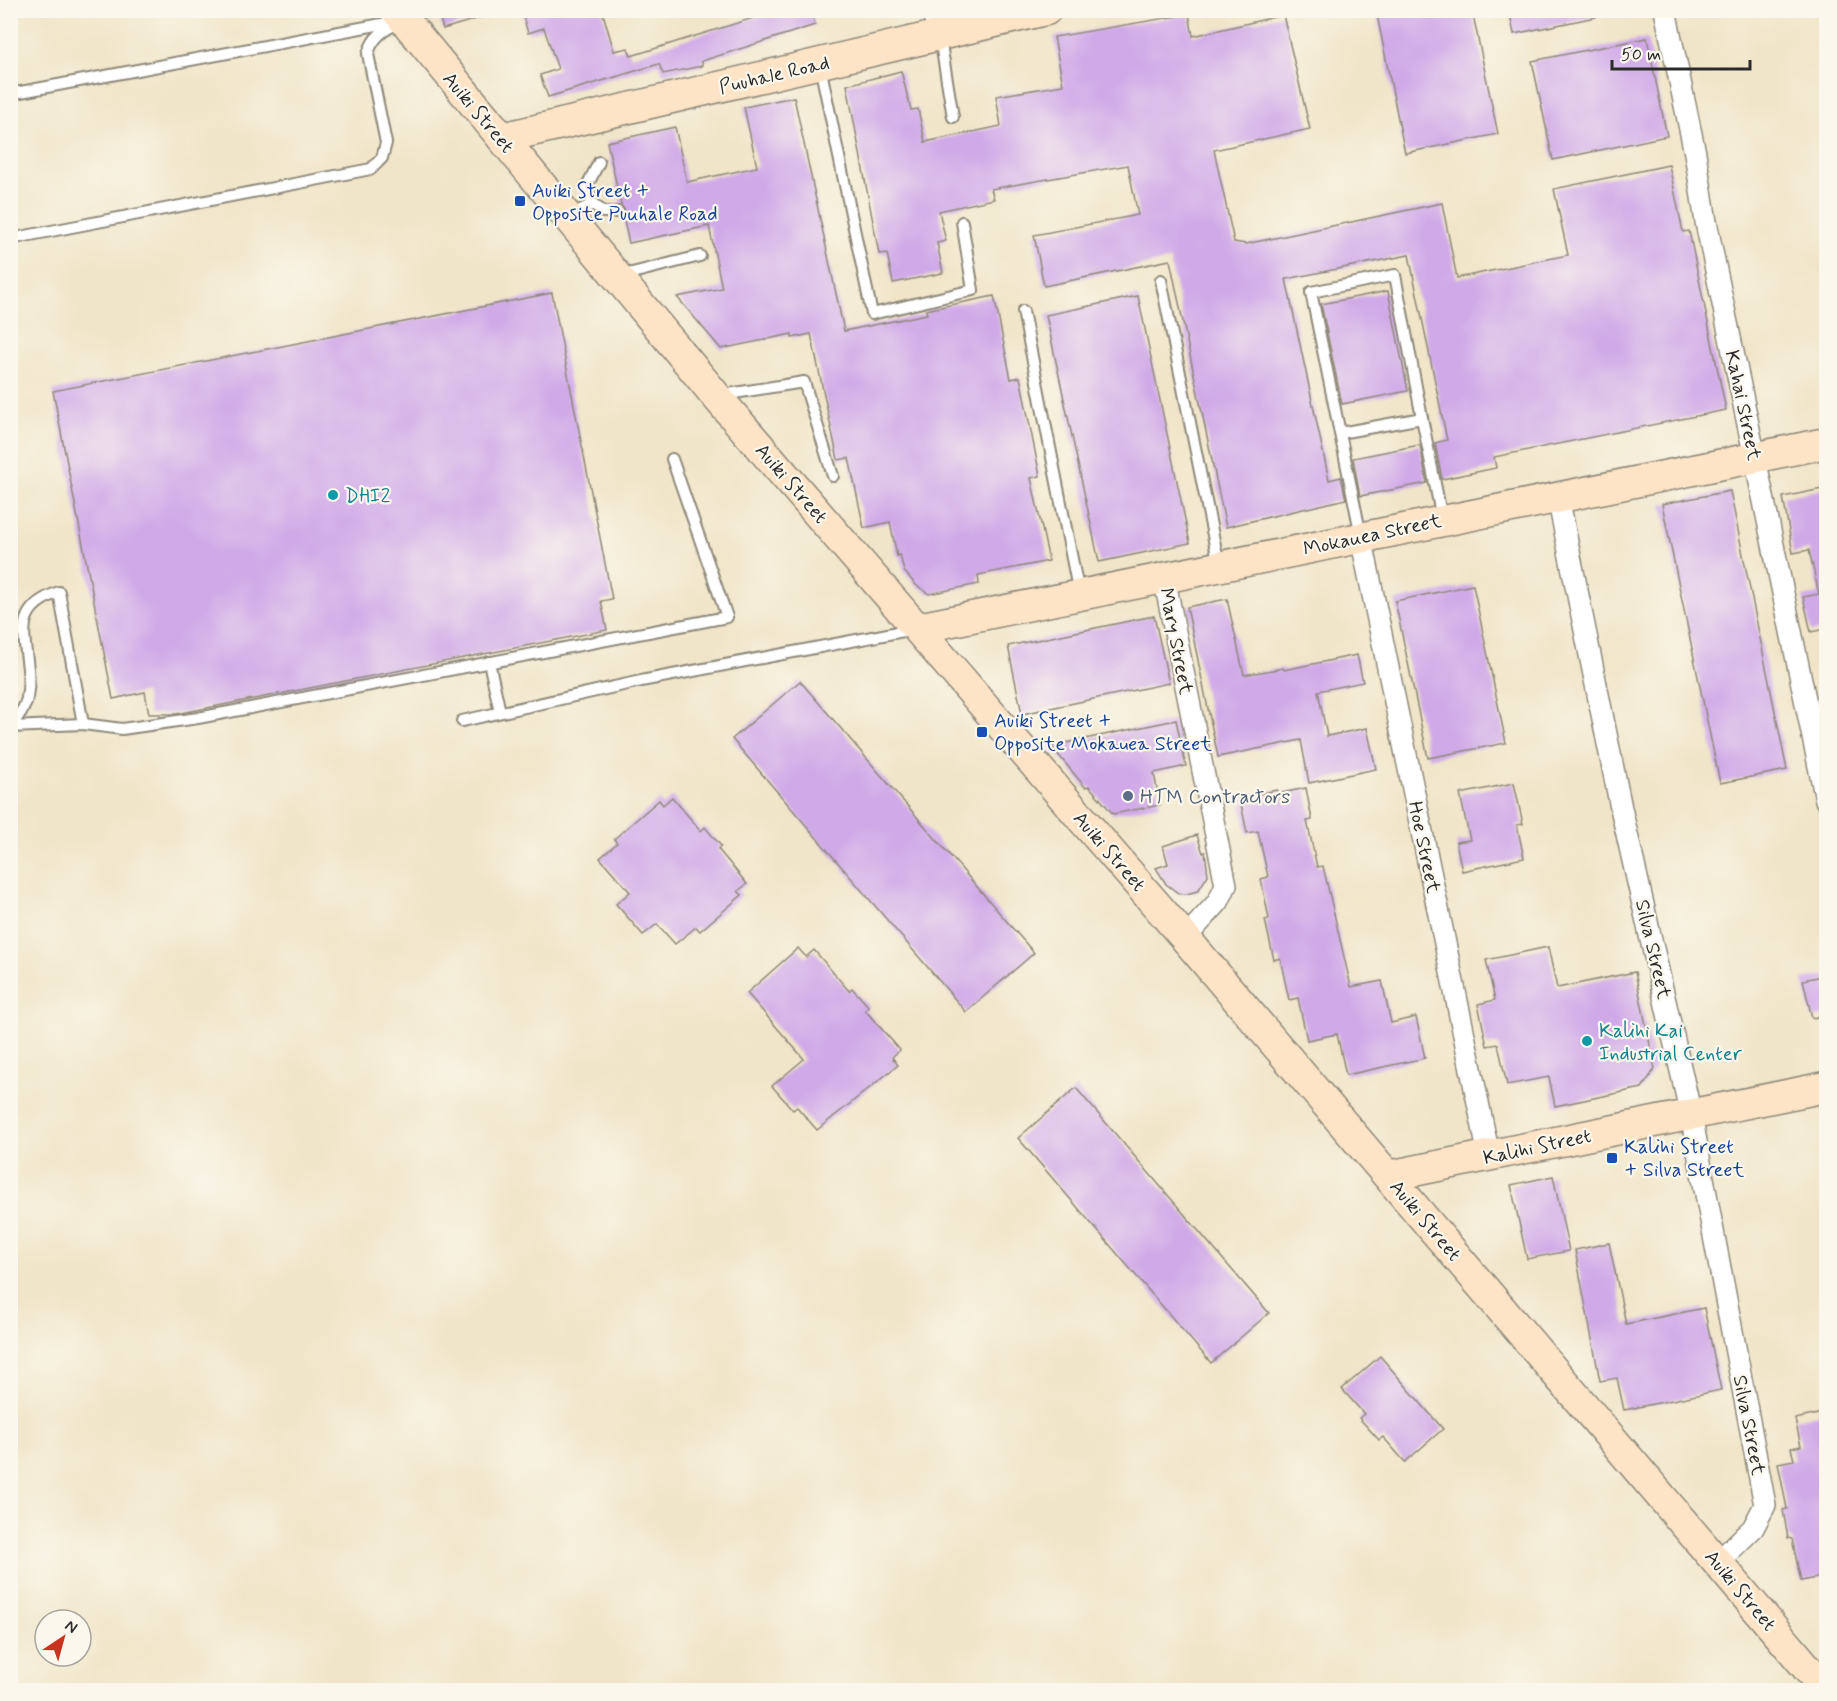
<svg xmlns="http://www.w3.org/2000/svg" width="1837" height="1701" font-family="Mynerve,sans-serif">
  <rect width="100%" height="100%" fill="#fbf7ec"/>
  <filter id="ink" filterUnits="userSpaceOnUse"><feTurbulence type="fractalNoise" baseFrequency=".0167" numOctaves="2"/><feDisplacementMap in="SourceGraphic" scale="12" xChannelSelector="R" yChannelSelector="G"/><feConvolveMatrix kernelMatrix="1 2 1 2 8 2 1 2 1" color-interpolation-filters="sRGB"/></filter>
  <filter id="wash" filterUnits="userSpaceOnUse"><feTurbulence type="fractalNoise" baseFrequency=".008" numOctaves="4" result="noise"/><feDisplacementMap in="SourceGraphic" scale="24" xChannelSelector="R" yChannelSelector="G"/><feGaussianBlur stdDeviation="1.35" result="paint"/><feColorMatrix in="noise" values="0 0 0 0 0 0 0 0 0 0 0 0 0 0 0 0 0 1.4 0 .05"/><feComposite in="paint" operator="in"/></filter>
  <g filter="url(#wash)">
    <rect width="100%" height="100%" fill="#f0e5c8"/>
    <g id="blocks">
      <g fill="#d0aae8">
        <polygon points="437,10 493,10 493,14 443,29"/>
        <polygon points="521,10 602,10 614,51 628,48 631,56 779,10 811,10 815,25 702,61 702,66 663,74 659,64 548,97 540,75 558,69 544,28 528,33"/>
        <polygon points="1376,10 1472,10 1498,134 1405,153"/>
        <polygon points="1509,10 1596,10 1596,17 1514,34"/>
        <polygon points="1189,14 1193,36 1283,15 1310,129 1214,150 1234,242 1246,244 1442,203 1457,278 1568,255 1554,189 1669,165 1683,232 1689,231 1726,410 1494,457 1496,468 1442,479 1435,443 1447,440 1409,255 1286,279 1329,480 1341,477 1346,499 1226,527 1170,260 1044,286 1034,235 1138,215 1128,165 991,189 994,199 939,211 946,241 937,243 943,273 893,283 887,253 879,254 847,85 901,71 911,110 918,109 925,142 1001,126 996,96 1063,85 1054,37"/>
        <polygon points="1647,38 1667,136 1553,160 1532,61"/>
        <polygon points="794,97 844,331 927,314 926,310 994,296 1011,379 1020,377 1040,476 1031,478 1049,561 978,575 979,584 929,594 916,585 904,571 900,555 897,556 890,522 864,528 849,458 838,460 811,334 792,338 792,334 721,349 677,297 722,288 709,226 629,243 623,217 625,211 621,205 607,142 675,127 687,182 757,167 744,107"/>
        <polygon points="1388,291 1408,391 1342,404 1321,304"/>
        <polygon points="552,293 612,599 601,601 607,630 176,714 149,714 145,692 113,699 53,391"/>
        <polygon points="1138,296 1190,543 1099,562 1046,315"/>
        <polygon points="1420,445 1427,483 1360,496 1353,458"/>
        <polygon points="1827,488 1827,629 1811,632 1803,597 1819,594 1809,550 1793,553 1783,497"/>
        <polygon points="1730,491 1787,770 1720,783 1662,504"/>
        <polygon points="1473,585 1506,743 1428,758 1395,601"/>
        <polygon points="1227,599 1244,675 1283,668 1284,670 1357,655 1363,682 1318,691 1327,736 1367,728 1376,769 1309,783 1301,740 1218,757 1187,607"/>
        <polygon points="1154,616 1169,683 1022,714 1008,646"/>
        <polygon points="800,681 1034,953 966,1012 732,739"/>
        <polygon points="1176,720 1186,766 1154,773 1160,805 1113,814 1089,786 1085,787 1051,746"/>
        <polygon points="1514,783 1523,824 1517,825 1524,858 1462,871 1456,842 1470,840 1460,794"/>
        <polygon points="1306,788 1312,820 1307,821 1317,867 1323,866 1351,987 1382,981 1391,1023 1416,1017 1425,1058 1346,1075 1337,1034 1307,1040 1298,998 1289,1000 1280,958 1274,960 1265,920 1269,919 1261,879 1268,877 1258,831 1247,833 1241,804 1245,804 1243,797 1277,790 1277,794"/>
        <polygon points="672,797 701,831 705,827 721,846 718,849 747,884 738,891 742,895 700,931 696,927 675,944 657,924 643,935 616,904 630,892 600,858 617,843 614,839 659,800 663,805"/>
        <polygon points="1197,835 1203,853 1205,852 1208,875 1198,891 1186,894 1178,893 1166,884 1156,868 1168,864 1163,846"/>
        <polygon points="1548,947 1557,988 1635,972 1655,1069 1642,1088 1555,1106 1549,1077 1507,1085 1498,1044 1487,1046 1478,1004 1495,1000 1486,960"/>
        <polygon points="798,948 806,957 814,950 849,991 852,988 869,1007 865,1010 900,1050 892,1057 898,1065 817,1130 797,1107 793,1110 772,1086 804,1059 747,993"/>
        <polygon points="1827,975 1827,1015 1812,1018 1803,980"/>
        <polygon points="1076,1088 1269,1313 1211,1363 1018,1138"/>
        <polygon points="1553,1176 1569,1251 1527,1259 1511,1185"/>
        <polygon points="1609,1243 1626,1324 1704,1308 1721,1390 1624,1410 1617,1378 1600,1381 1575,1250"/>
        <polygon points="1380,1356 1443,1429 1405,1462 1383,1437 1379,1440 1359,1418 1364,1414 1342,1389"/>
        <polygon points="1827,1412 1827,1496 1824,1497 1827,1576 1801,1581 1792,1539 1788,1538 1783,1510 1787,1509 1778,1463 1794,1460 1791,1448 1801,1446 1795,1419"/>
      </g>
    </g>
  </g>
  <g filter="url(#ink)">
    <use href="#blocks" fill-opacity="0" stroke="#8e887a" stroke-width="1.5"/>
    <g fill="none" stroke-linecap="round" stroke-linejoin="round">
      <g stroke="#8e887a" stroke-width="14">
        <g id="lane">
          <polyline points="940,38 953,117"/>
          <polyline points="820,66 872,314 973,290 962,222"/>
          <path d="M10 94 403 20C386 29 373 35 368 54L386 143 382 158 371 169 10 239"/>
          <polyline points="593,204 603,212 618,212"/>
          <polyline points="570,215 593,204 587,186 599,162"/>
          <polyline points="620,276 700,256"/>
          <polyline points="1161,280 1219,565"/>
          <polyline points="1023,311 1079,594"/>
          <polyline points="722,395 804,382 833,476"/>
          <polyline points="1422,418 1442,519"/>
          <polyline points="1340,433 1422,418 1395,275 1311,292 1361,536"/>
          <polyline points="489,662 500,712"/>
          <polyline points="462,721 641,681 914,629"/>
          <polyline points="10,727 83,724 122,729 198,718 727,617 672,459"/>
          <path d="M11 727C16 718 26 708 27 698 36 650 0 613 59 592L83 724"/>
        </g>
      </g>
      <g stroke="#8e887a" stroke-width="24">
        <g id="street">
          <polyline points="932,10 940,35"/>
          <polyline points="1665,10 1695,153 1706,222 1826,800"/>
          <polyline points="1558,497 1621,808 1691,1115 1765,1505 1753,1528 1718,1562"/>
          <polyline points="1361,537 1489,1156"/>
          <polyline points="1164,577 1226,885 1218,902 1185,938"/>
        </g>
      </g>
      <g stroke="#8e887a" stroke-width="33">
        <g id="secondary">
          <polyline points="396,10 716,396 1185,938 1826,1690"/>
          <polyline points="502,138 1046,10"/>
          <polyline points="918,628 1826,443"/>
          <polyline points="1389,1176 1826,1087"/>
        </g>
      </g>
      <use href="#lane" stroke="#fff" stroke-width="10"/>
      <use href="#street" stroke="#fff" stroke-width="21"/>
      <use href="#secondary" stroke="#fee4c6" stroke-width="30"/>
    </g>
  </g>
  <g fill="#1a4fb4" stroke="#fbf7ec" stroke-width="2">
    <rect x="514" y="195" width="12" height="12" rx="3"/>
    <rect x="976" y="726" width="12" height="12" rx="3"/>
    <rect x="1606" y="1152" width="12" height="12" rx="3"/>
  </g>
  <g fill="#0f9aa8" stroke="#fbf7ec" stroke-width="2">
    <circle cx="333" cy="495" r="6"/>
    <circle cx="1587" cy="1041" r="6"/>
  </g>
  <circle fill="#5c6f8a" stroke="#fbf7ec" stroke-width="2" cx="1128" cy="796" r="6"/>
  <g text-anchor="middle" stroke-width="4.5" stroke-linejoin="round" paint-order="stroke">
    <g font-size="20" fill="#2b2b2b" stroke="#fbf7ec">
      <text transform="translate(774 74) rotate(-13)" y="7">Puuhale Road</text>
      <text transform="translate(479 112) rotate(50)" y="7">Auiki Street</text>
      <text transform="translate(1744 405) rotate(78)" y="7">Kahai Street</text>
      <text transform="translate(792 483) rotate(49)" y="7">Auiki Street</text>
      <text transform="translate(1372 534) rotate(-12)" y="7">Mokauea Street</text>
      <text transform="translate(1177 641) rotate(79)" y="7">Mary Street</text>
      <text transform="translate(1425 847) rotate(78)" y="7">Hoe Street</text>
      <text transform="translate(1110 851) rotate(49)" y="7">Auiki Street</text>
      <text transform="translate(1654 949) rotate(77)" y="7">Silva Street</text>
      <text transform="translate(1537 1146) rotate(-12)" y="7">Kalihi Street</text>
      <text transform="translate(1426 1220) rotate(50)" y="7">Auiki Street</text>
      <text transform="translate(1750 1425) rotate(79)" y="7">Silva Street</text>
      <text transform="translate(1741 1590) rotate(50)" y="7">Auiki Street</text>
    </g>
    <g font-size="20" fill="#164399" stroke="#fbf7ec" text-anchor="start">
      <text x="532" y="197">Auiki Street +<tspan x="532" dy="23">Opposite Puuhale Road</tspan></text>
      <text x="994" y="727">Auiki Street +<tspan x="994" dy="23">Opposite Mokauea Street</tspan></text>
      <text x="1624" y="1153">Kalihi Street<tspan x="1624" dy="23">+ Silva Street</tspan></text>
    </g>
    <g font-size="20" fill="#0d838f" stroke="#fbf7ec" text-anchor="start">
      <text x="345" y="502">DHI2</text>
      <text x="1599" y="1037">Kalihi Kai<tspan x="1599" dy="23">Industrial Center</tspan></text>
    </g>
    <g font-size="20" fill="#4e5e75" stroke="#fbf7ec" text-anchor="start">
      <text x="1140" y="803">HTM Contractors</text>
    </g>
  </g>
  <rect width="1837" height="1701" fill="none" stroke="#fbf7ec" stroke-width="36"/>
  <g transform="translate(63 1638) rotate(36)"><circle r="28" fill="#fbf7ec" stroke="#a8a59f" stroke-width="1.5"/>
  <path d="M0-4.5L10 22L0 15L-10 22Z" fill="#c8321e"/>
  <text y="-9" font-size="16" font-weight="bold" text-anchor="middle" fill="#2b2b2b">N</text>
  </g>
  <path d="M1612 60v9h138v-9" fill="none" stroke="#2b2b2b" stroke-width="3"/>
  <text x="1621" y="60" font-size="18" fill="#2b2b2b" stroke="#fbf7ec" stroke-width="4.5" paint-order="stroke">50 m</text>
</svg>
